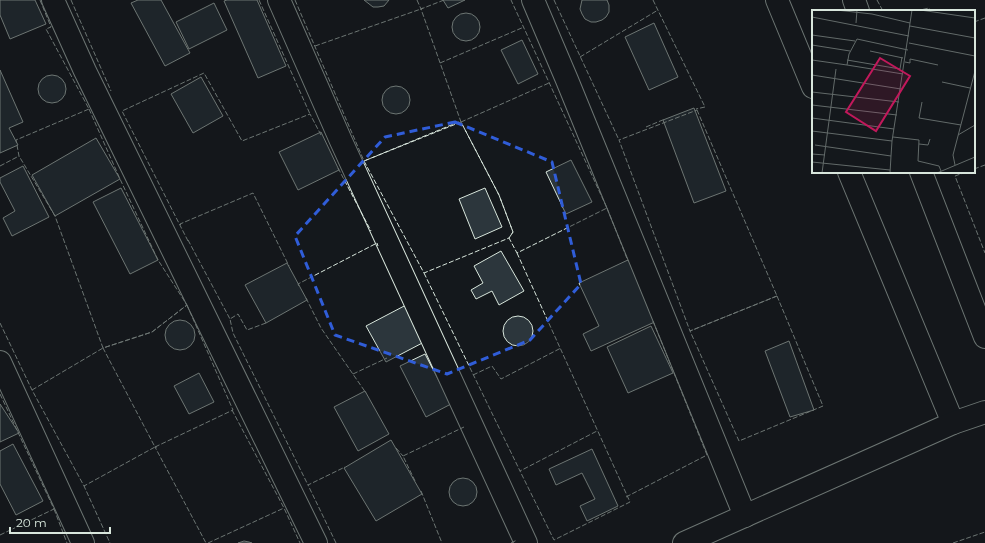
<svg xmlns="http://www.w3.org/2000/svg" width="985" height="543" font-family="Montserrat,sans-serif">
  <rect width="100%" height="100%" fill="#14181c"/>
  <g fill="#2c363c" stroke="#d8e6dc">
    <polygon points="0,0 35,0 46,24 10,39 0,15"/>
    <polygon points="138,0 161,0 190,53 165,66 131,3"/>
    <polygon points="227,0 257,0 286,66 258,78 224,1"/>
    <polygon points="364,0 389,0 384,6 378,7 373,7"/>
    <polygon points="443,0 465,0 448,8"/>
    <polygon points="582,0 607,0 609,5 609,12 606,17 602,20 596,22 591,22 585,19 582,14 580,9"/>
    <polygon points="214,3 227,30 189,49 176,22"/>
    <circle cx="466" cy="27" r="14"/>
    <polygon points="654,23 678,77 649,90 625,37"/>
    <polygon points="522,40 538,74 518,84 501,50"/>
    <polygon points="0,70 23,122 9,128 18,145 0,153"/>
    <circle cx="52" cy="89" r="14"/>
    <polygon points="201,77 223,116 193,133 171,94"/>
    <circle cx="396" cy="100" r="14"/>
    <polygon points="694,108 726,191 694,203 663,120"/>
    <polygon points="321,132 339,170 298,190 279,152"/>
    <polygon points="96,138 120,179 55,216 32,175"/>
    <polygon points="571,160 592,202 566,214 546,172"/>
    <polygon points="23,166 49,217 12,236 3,218 15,211 0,182 0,178"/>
    <polygon points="121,188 158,260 130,274 93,202"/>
    <polygon points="485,188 502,227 475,239 459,199"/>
    <polygon points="501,251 524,291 499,305 492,291 476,299 471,290 483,283 474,266"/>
    <polygon points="630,259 659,320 591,351 583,334 599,326 579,283"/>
    <polygon points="287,263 307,300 266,323 245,285"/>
    <polygon points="408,304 428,340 386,362 366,326"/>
    <circle cx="518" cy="331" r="15"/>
    <circle cx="180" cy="335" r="15"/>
    <polygon points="651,326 673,373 628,393 607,347"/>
    <polygon points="789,341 814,410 790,417 765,351"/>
    <polygon points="425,354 451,404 426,417 400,366"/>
    <polygon points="199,373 214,402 189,414 174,386"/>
    <polygon points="365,391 389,434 358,451 334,407"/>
    <polygon points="0,404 19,433 0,442"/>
    <polygon points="391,440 422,494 376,521 344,468"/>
    <polygon points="13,444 43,501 16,515 0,484 0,451"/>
    <polygon points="592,449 618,506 587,521 580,506 595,499 582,473 556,485 549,469"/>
    <circle cx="463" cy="492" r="14"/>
    <polygon points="244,541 249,542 252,543 238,543"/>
  </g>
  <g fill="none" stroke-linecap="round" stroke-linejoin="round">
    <g stroke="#d8e6dc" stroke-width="24">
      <g id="minor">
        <polyline points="53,0 85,71 316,543"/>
        <polyline points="279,0 341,141 526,543"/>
        <polyline points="533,0 567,80 745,516"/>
        <polyline points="777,0 813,87"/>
        <polyline points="854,0 858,11"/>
        <polyline points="849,172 953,423"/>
        <polyline points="921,172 985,337"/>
        <polyline points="0,362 83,543"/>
        <polyline points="684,543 953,423 985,412"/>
      </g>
    </g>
    <use href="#minor" stroke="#14181c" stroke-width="22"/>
    <g stroke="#d8e6dc" stroke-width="1" stroke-dasharray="5 2" stroke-linecap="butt">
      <polyline points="40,0 51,27 46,29 89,109"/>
      <polyline points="71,0 111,91"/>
      <polyline points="259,0 310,114"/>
      <polyline points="295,0 364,161 461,121"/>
      <polyline points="417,0 421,9 423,8"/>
      <polyline points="444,0 421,9 461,122 499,195 513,232 509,238 517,253 607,208 511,0"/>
      <polyline points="554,0 619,140"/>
      <polyline points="653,0 705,107 696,109"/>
      <polyline points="877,0 883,11"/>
      <polyline points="916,11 929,8 931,11"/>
      <polyline points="974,22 985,18"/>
      <polyline points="315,46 421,9 421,10"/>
      <polyline points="580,57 658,10"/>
      <polyline points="440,63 524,27"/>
      <polygon points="89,109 120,179 158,260 187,305 152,332 103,348 55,216 19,156 16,140"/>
      <polygon points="697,110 777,296 690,331 619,140"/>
      <polygon points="461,122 499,195 513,232 509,238 424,273 364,161"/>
      <polyline points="461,122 549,83"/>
      <polyline points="646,127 665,119"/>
      <polyline points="0,166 19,156"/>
      <polyline points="338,168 371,231"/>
      <polyline points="974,169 985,165"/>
      <polyline points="966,172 955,176 985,253"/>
      <polyline points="607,208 628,261"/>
      <polyline points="181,225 180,224 253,193 289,266"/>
      <polyline points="188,240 230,319"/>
      <polyline points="188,241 122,111 204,73 242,141 310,114 321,135"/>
      <polyline points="517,253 630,502 554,540 520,471"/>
      <polyline points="424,273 520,471 597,431"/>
      <polyline points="299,286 298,284 377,243 378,246"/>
      <polygon points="777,296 823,406 739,441 690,331"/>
      <polyline points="306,298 321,328 366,393"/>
      <polygon points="187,305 233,410 155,447 103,348 152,332"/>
      <polyline points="0,323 32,390 84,486 155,447"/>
      <polyline points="266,323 247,330 238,314 230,319 233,333 308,485"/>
      <polyline points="353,374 387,358"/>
      <polyline points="473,375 492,366 501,379 561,348"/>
      <polyline points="32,390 103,348"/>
      <polyline points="0,394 54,509 0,535"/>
      <polyline points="232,410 284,508 300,543"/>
      <polyline points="157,447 155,447 206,543"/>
      <polyline points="396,448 403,456"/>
      <polyline points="415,481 403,456 464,427"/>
      <polyline points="85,486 84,486 110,543"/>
      <polyline points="421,491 442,543"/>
      <polyline points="626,497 707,455 653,321"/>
      <polyline points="54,509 67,543"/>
      <polyline points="208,543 284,508"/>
      <polyline points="336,543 308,485 345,467"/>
      <polyline points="511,543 517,540"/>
      <polyline points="953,543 985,532"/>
    </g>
  </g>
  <path d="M0 0H985V543H0ZM455 122 552 162 581 284 530 340 447 374 335 335 295 236 385 137Z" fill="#14181c" fill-opacity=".55" fill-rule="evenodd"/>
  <path fill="none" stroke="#305dd8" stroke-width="3" stroke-dasharray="8 5" stroke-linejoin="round" d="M455 122 552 162 581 284 530 340 447 374 335 335 295 236 385 137Z"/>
  <g transform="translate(812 10)">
    <rect width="163" height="163" fill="#14181c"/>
    <path fill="none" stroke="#626a69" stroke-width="1" d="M24 0 60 4 98 13M108 0 163 8M0 7 97 26M44 13 45 0M98 16 163 28M0 25 43 31M97 33 163 46M0 35 38 41M58 41 91 48M0 50 35 55 37 44 45 29 96 40M35 50 88 59 90 47M93 52 98 53V49L126 55M35 55 91 64M0 65 89 79M130 72 158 78M0 82 87 92M110 92 107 108 149 115M0 95 85 105M0 108 82 119M0 121 80 131 100 0M146 125 163 115M81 127 107 130 106 151 127 156 129 161M107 134 116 135 118 129M3 135 79 146 78 163M0 144 13 145M79 146 80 131M0 152 78 160M143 155 141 145 163 61M10 163 24 59M125 163 163 147"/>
    <path fill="#c2185b" fill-opacity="0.15" stroke="#c2185b" stroke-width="2" d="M68 48 98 66 64 121 34 102Z"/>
    <rect width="163" height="163" fill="none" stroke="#d8e6dc" stroke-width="2"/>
  </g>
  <path d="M10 527v6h100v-6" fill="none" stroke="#d8e6dc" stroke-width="2"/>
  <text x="16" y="527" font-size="12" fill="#d8e6dc" stroke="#14181c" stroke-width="3" paint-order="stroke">20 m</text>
</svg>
